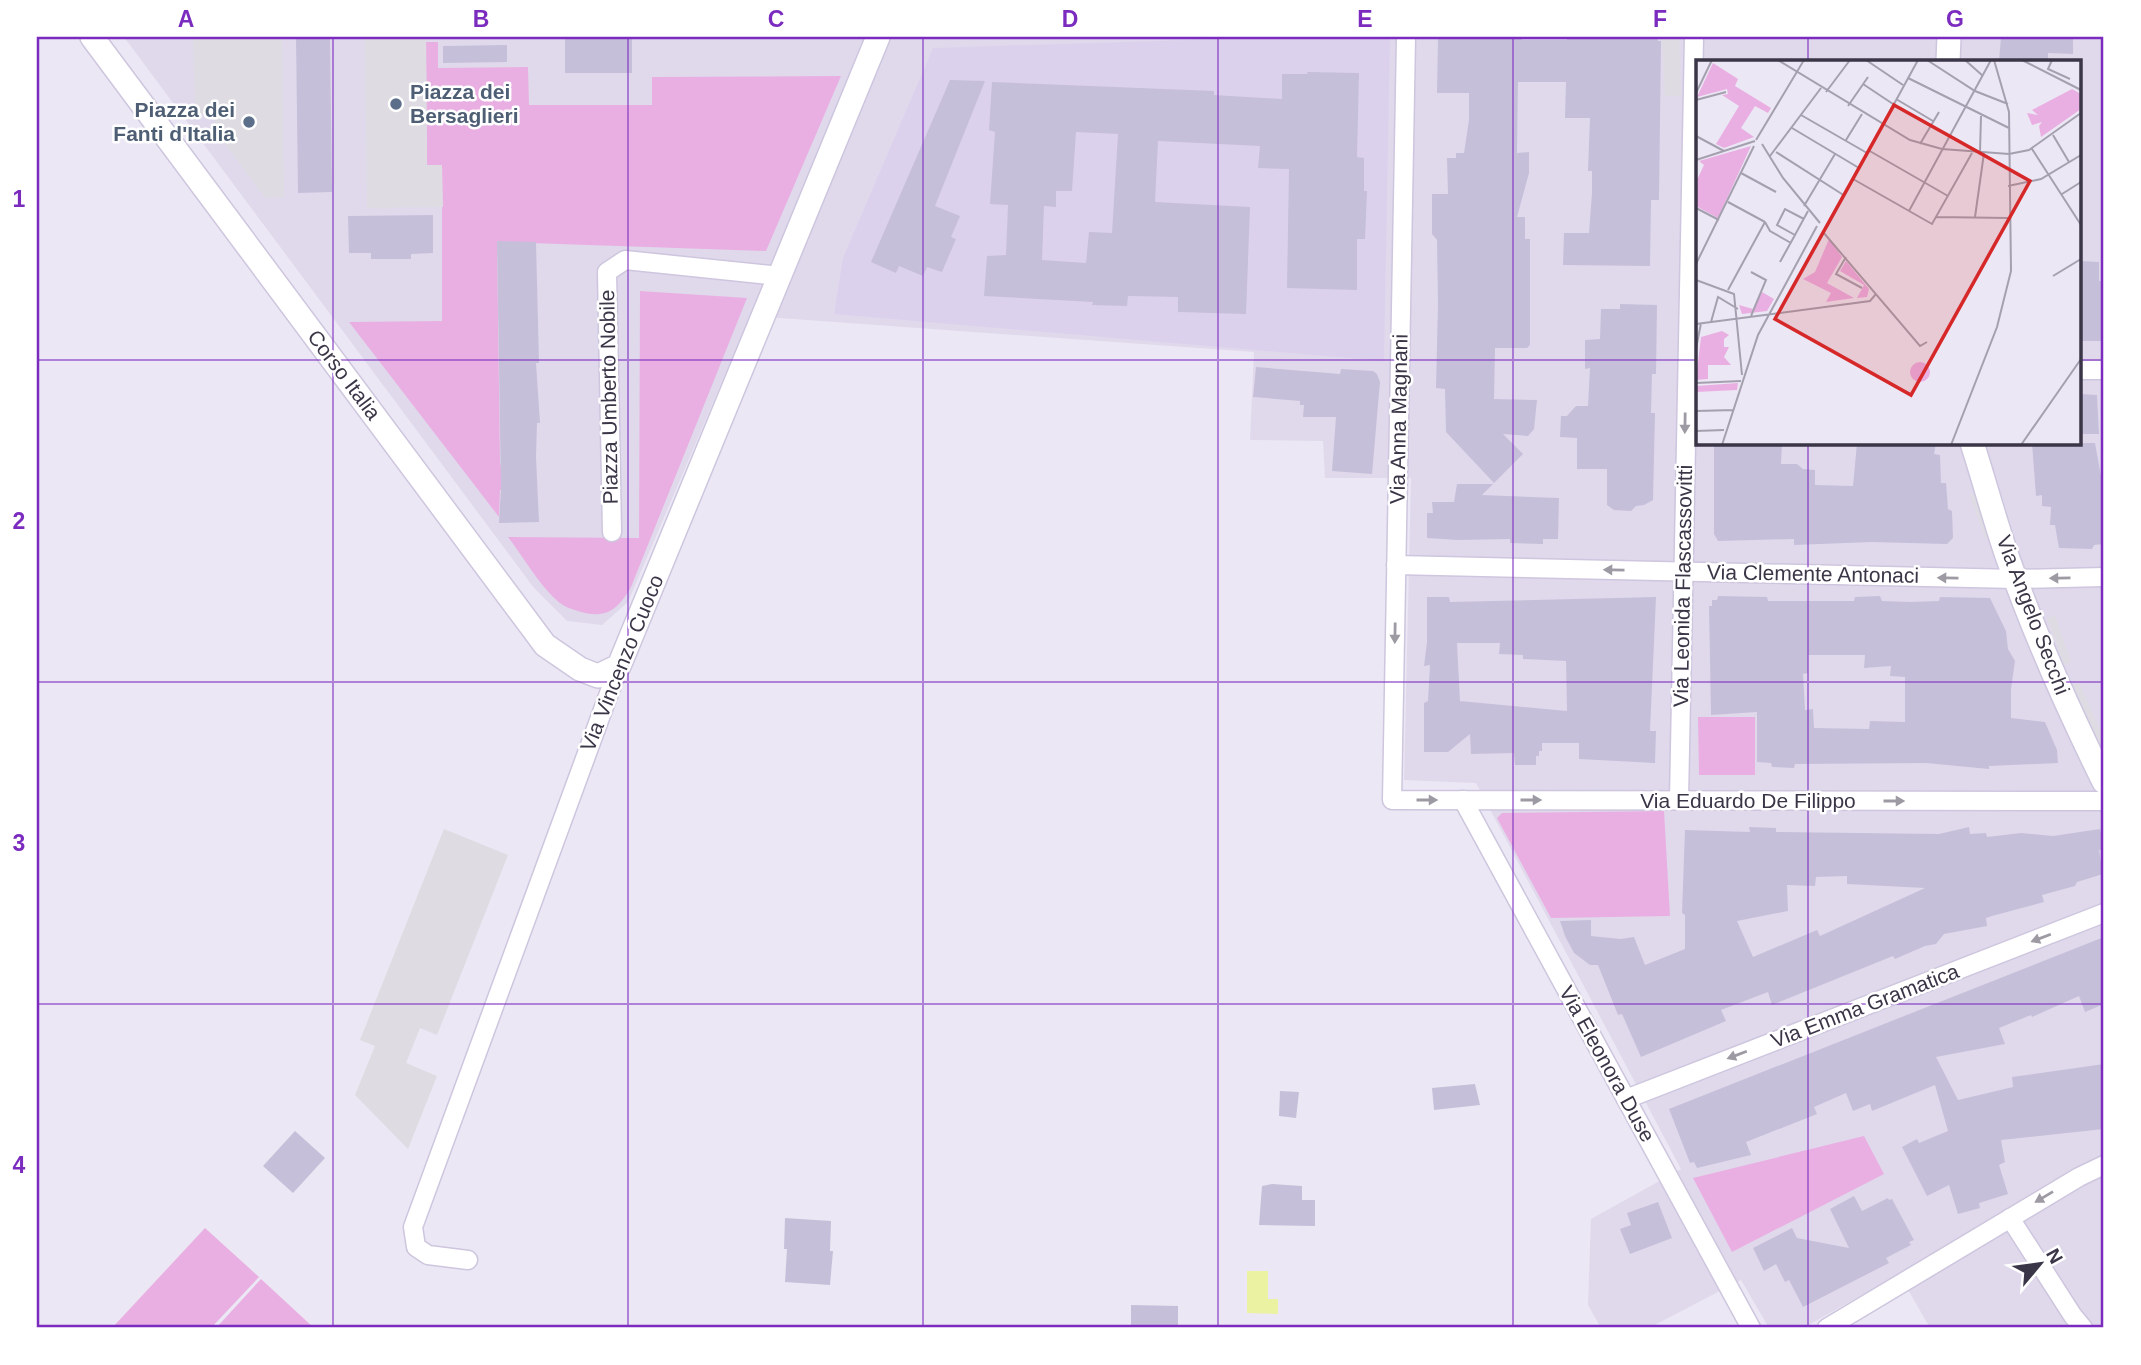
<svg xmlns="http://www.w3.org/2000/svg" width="2141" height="1365" font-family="Arial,sans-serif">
  <rect width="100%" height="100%" fill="#ece7f4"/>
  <path fill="#e0d9ec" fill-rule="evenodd" d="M124 37H2104V1328H1930L1899 1274 1803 1328H1769L1741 1280 1649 1328H1601L1588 1305 1591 1219 1681 1169 1476 783 1404 780 1411 478H1325L1323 441 1250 440 1254 352 750 316 628 602 602 625 567 621 534 588ZM1698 61H2080V443H1698Z"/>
  <polygon fill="#dcd1ed" points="1282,37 1390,37 1384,361 834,314 843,258 933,48"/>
  <g fill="#e9afe2">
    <polygon points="426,42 438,42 438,68 528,67 529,105 652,105 652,77 841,76 766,251 497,242 500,462 505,489 500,490 499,517 349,322 442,321 442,165 427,165"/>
    <path d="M640 291 747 298 631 587C618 610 605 620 578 611 573 609 567 608 563 605 544 593 522 555 508 537L639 538Z"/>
    <polygon points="1698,717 1755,717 1755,775 1699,775"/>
    <polygon points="1664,811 1670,916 1551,918 1497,818 1502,813"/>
    <polygon points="1864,1136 1884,1174 1732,1252 1693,1178"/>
    <polygon points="205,1228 259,1277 211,1328 112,1328"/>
    <polygon points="261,1279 314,1328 216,1328"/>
  </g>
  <g fill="#dedce2">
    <polygon points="193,37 282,37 284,197 265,198 215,130 215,113 195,113"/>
    <polygon points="365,37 426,37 427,165 442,165 443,207 367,208"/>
    <polygon points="1662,37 1679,37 1681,96 1665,96"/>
    <polygon points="1975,493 1990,536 1985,538 1970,495"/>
    <polygon points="2055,616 2071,662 2064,665 2047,618"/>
    <polygon points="2079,683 2104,738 2104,752 2073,686"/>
    <polygon points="444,829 508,855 437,1035 420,1028 406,1063 437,1076 408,1149 355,1095 375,1046 360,1040"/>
  </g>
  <polygon fill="#ebf2a2" points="1247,1271 1268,1271 1268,1299 1278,1299 1278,1314 1247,1313"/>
  <g fill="#c6bfd9" fill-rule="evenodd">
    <polygon points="296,37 330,37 332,192 298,193"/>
    <rect x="565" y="37" width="67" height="36"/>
    <polygon points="1461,37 1522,37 1522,40 1567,40 1567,37 1657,37 1658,41 1661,41 1659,200 1651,200 1650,266 1563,265 1564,233 1589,233 1592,193 1592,171 1588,171 1590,118 1565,118 1566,82 1518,82 1517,153 1529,152 1529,173 1517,217 1525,217 1525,239 1530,239 1530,345 1527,348 1495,348 1494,399 1537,400 1534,429 1528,436 1503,434 1523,454 1494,483 1446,432 1445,389 1436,388 1438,303 1437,240 1432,234 1432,194 1448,194 1447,158 1456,158 1456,153 1464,153 1469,120 1469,93 1437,93 1438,38 1461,39"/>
    <polygon points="2001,37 2073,37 2073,54 2048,53 2048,61 1999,61"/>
    <polygon points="507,45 507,62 443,63 443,46"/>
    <path d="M1307 72 1359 73 1357 157 1364 158V191H1367L1365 239H1357V290L1287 288 1289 169 1258 168 1260 146 1158 141 1155 202 1250 207 1246 314 1178 312V297L1128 296 1127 306 1092 305 1093 302 984 296 987 256 1006 255 1008 205 990 204 995 132 989 130 992 82 1214 91V95L1282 99V74H1308ZM1076 132 1118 134 1112 233 1089 232 1086 263 1042 260 1044 206 1056 207V191H1072Z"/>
    <polygon points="950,80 985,81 935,206 960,216 951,237 956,239 942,272 927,267 923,276 899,266 896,273 871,262"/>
    <polygon points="433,215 433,253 411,254 411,259 371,259 371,253 349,253 348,216"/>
    <polygon points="497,241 536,242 539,363 536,363 540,423 537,423 536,457 539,522 499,523 501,489"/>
    <polygon points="2080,261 2099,262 2099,281 2104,281 2104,341 2080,341"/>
    <polygon points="1620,304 1657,305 1656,374 1652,374 1651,413 1655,413 1653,500 1644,505 1636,506 1631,511 1614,510 1607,505 1607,469 1577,469 1577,438 1560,437 1561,416 1567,416 1576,406 1588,406 1590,368 1585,369 1585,340 1600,339 1601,309 1620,309"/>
    <polygon points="1256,367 1340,374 1341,369 1373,371 1377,374 1380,382 1372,474 1332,471 1336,417 1303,417 1304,405 1300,405 1300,401 1253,397"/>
    <polygon points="2080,394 2097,395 2099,434 2080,434"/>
    <polygon points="1714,443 1782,443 1781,464 1797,464 1803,469 1815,470 1815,485 1853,486 1857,443 1936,443 1934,454 1940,455 1941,483 1946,483 1948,509 1952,511 1953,538 1947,544 1872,542 1794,545 1794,539 1718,541 1714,534"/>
    <polygon points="2032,443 2095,443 2101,476 2104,477 2104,544 2094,545 2092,549 2059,548 2055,525 2050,525 2051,507 2042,506 2042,495 2036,496"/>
    <polygon points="1457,484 1493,484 1482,495 1559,498 1558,539 1543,539 1543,544 1510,543 1510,539 1458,540 1427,538 1427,513 1433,513 1432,502 1454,502"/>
    <path d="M1718 596 1767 597 1768 601H1854L1855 597 1880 596 1882 601 1910 602 1939 601 1940 597 1990 598 2006 631 2008 649 2015 661 2011 689V718L2045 722 2057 750 2058 763 1989 766V769L1926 763 1795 764 1794 768 1772 767 1771 763 1757 762V712L1711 715 1709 606H1712V600H1717ZM1808 655H1865L1864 668 1891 666 1890 676 1905 677V722L1870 721 1869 729 1814 728 1813 709 1805 710 1803 674 1808 673Z"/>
    <path d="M1427 597H1449L1450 602 1656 597 1650 731H1656L1655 763 1579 759V743H1542V751H1539V756H1536V765H1515L1514 753 1471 754 1470 734 1448 752H1424V703L1428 701 1430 665 1424 666 1427 642ZM1457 643H1500L1499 654 1523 655V659L1566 661 1567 711 1460 701Z"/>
    <path d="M1749 827 1776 828V832L1939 834 1969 827 1970 834 1986 833 1987 837 2021 833 2053 836 2100 829 2104 845V849L2099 850 2103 874 2077 882 2075 886 2042 895 2044 902 1992 916 1986 918 1987 926 1944 934 1936 944 1925 946 1895 959 1893 956 1772 1005 1768 992 1721 1010 1726 1021 1641 1057 1622 1014 1618 1015 1598 965H1590L1574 953 1565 936 1560 921 1591 920V936L1621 939 1634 937 1645 965 1685 949V915L1682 913 1685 830 1750 832ZM1847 876V884L1925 888 1820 936 1817 930 1753 957 1737 921 1788 911 1787 885 1815 886 1816 877Z"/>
    <polygon points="2104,937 2104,1004 2085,1012 2079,996 2032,1017 2031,1015 1999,1028 2005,1044 1936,1057 1958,1100 2013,1087 2012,1077 2104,1064 2104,1129 2001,1140 2005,1162 1999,1165 2008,1194 1979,1203 1980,1208 1958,1214 1949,1185 1927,1196 1902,1147 1917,1139 1919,1143 1948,1131 1935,1085 1872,1111 1870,1104 1853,1111 1846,1093 1814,1107 1817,1114 1746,1142 1751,1155 1697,1168 1694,1162 1690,1163 1669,1109"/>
    <polygon points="1475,1084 1480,1105 1434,1110 1432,1088"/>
    <polygon points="1280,1091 1299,1092 1296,1118 1279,1116"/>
    <polygon points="295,1131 325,1158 293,1193 263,1166"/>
    <polygon points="1272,1184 1302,1186 1302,1200 1315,1200 1315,1226 1259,1225 1262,1186"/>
    <polygon points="1854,1196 1862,1211 1888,1198 1889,1200 1892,1199 1914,1240 1909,1242 1911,1245 1886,1258 1889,1263 1803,1307 1789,1280 1785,1282 1776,1264 1764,1271 1753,1248 1792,1228 1797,1238 1849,1248 1830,1209"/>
    <polygon points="1658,1202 1672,1238 1630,1254 1620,1229 1631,1225 1627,1213"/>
    <polygon points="785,1218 831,1221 830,1251 833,1251 830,1285 785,1282 787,1249 784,1249"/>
    <polygon points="1131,1305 1178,1306 1178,1325 1131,1325"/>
  </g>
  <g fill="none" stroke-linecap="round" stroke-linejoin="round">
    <g stroke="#cec6de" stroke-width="21">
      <g id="minor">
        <polyline points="1406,37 1392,800 2104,801"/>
        <polyline points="2080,370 2104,370"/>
        <polyline points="612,532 607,272 625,260 780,276"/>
        <polyline points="1396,565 2016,579 2104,577"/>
        <polyline points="1463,800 1751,1328"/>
        <polyline points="1679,800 1694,37"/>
        <polyline points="1626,1099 2104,913"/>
        <polyline points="2010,1218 2073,1316 2083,1328"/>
        <polyline points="468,1260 428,1255 416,1247 413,1227 619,666"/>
        <polyline points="1827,1328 2079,1177 2104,1165"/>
      </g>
    </g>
    <g stroke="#cec6de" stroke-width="26">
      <g id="tertiary">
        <polyline points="92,37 545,645 580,669 598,676 619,666 878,37"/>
        <polyline points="1948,61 1949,37"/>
        <path d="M1972 443C1984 480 1994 518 2007 556 2034 633 2068 709 2104 782"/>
      </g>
    </g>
    <use href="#minor" stroke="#fff" stroke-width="18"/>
    <use href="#tertiary" stroke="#fff" stroke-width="23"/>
  </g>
  <defs><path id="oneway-solid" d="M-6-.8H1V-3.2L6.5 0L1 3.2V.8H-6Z" transform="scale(1.75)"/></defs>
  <g fill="#9d9aa3">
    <use href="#oneway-solid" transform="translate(1685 423) rotate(91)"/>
    <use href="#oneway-solid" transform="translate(1614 570) rotate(-179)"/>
    <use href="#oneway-solid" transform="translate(1948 578) rotate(-179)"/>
    <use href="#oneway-solid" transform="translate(2060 578) rotate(179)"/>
    <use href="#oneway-solid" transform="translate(1395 633) rotate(91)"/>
    <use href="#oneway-solid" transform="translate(1427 800)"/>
    <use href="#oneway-solid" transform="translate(1531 800)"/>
    <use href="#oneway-solid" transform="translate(1894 801)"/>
    <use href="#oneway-solid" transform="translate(2041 938) rotate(159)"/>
    <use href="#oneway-solid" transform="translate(1737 1055) rotate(159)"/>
    <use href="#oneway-solid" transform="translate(2044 1197) rotate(149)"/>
  </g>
  <path fill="none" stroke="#7b2cbf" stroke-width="2" stroke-opacity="0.55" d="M333 37V1328M628 37V1328M923 37V1328M1218 37V1328M1513 37V1328M1808 37V61M37 360H1698M2080 360H2104M1808 443V1328M37 682H2104M37 1004H2104"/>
  <g fill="#5c6f8a" stroke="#fff" stroke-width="2.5">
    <circle cx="396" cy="104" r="7"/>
    <circle cx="249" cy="122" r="7"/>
  </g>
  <g text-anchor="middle" stroke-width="5" stroke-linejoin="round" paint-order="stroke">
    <g font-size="21" font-weight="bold" fill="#4e5e75" stroke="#fff" text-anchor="start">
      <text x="410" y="99">Piazza dei<tspan x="410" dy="24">Bersaglieri</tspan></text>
      <text x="235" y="117" text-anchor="end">Piazza dei<tspan x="235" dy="24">Fanti d'Italia</tspan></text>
    </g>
    <g font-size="21" fill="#3b3647" stroke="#fff">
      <text transform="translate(344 375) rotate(53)" y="7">Corso Italia</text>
      <text transform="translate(609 397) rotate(-91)" y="7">Piazza Umberto Nobile</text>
      <text transform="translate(1399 419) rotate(-89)" y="7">Via Anna Magnani</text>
      <text transform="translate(1813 574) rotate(1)" y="7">Via Clemente Antonaci</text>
      <text transform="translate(1683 586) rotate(-89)" y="7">Via Leonida Flascassovitti</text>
      <text transform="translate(2033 615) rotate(69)" y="7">Via Angelo Secchi</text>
      <text transform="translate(622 663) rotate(-68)" y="7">Via Vincenzo Cuoco</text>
      <text x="1748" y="808">Via Eduardo De Filippo</text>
      <text transform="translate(1865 1006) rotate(-21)" y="7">Via Emma Gramatica</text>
      <text transform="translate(1607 1064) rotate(61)" y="7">Via Eleonora Duse</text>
    </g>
  </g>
  <g transform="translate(1696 60)">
    <rect width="385" height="385" fill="#ece7f4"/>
    <path d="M17 3 42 19 39 26 75 48 72 53 59 46 45 68 58 77 28 88 20 84 43 46 26 35 32 34 31 29 1 37ZM376 29 385 34V49L345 77 343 66 346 62 336 65 331 53 342 55 336 50ZM55 86 22 158 0 146V122L8 105 3 101ZM133 179 146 197 131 223 158 238 130 242 135 233 107 219 119 212ZM150 201 173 229 171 237 161 238 168 225 144 211ZM66 232 78 239 71 251 46 254 43 245 57 249ZM26 271 33 275 28 279V287H33L28 297 35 305H12V319L0 320 5 277ZM214 312a10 10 0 1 1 20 0a10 10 0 1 1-20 0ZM42 323 41 330 0 332V326Z" fill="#e9afe2"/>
    <path fill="none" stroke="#a5a0af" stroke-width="2" d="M82 0 214 80 246 89 313 94 333 90 385 53M170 0 207 25M231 0 279 31 312 44M269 0 287 16M326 0 385 30M356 0 352 9 374 19M212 18 313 68M167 24 197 44M130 32 154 0M0 33 16 0M200 39 237 61M0 40 30 32M152 46 172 17M105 55 171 93M96 68 163 108M357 75 373 102M0 76 28 91M60 80 108 0M150 80 166 54M66 84 87 118 124 163M224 84 243 52M336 89 385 165M172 90 252 136M80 92 149 136M284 92 285 56M74 96 125 28M0 100 59 81M45 113 80 132M157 119 236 164 276 93M312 126 345 119 385 95M366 134 385 122M32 142 69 162M108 146 139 94M0 148 23 160M213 151 295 0M240 157 313 158M279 157 288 93M108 159 89 149 81 165 99 175 112 151M69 162 74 171 95 183M131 167 222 0M127 172 224 286 231 282M150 197 140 214 166 228M84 202 99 175M0 204 58 86M55 212 70 220 55 256M357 216 385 199M0 220 38 234 46 315M32 230 69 162M15 262 22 237 42 249M0 264 174 241 180 234M0 289 5 263M0 323 45 321M0 351 38 350M0 371 28 370M26 385 62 275 121 166M255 385 301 267 315 211 313 52 298 0M325 385 385 299"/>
    <path fill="#d62828" fill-opacity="0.15" stroke="#d62828" stroke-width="3.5" d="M198 45 334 121 215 335 79 259Z"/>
    <rect width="385" height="385" fill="none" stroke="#3b3647" stroke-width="3.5"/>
  </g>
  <rect width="2141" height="1365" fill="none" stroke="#ffffff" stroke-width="77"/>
  <g transform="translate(2040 1264) rotate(61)" stroke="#ffffff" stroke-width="5" paint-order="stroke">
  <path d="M0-5L12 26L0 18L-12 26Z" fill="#3b3647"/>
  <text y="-10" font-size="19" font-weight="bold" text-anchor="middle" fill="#3b3647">N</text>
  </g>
  <rect x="38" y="38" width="2064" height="1288" fill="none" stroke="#7b2cbf" stroke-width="2.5"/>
  <g font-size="23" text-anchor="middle" font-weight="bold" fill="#7b2cbf">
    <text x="186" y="27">A</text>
    <text x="481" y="27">B</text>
    <text x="776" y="27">C</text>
    <text x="1070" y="27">D</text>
    <text x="1365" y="27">E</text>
    <text x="1660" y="27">F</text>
    <text x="1955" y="27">G</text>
    <text x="19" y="207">1</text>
    <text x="19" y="529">2</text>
    <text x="19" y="851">3</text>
    <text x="19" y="1173">4</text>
  </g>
</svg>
